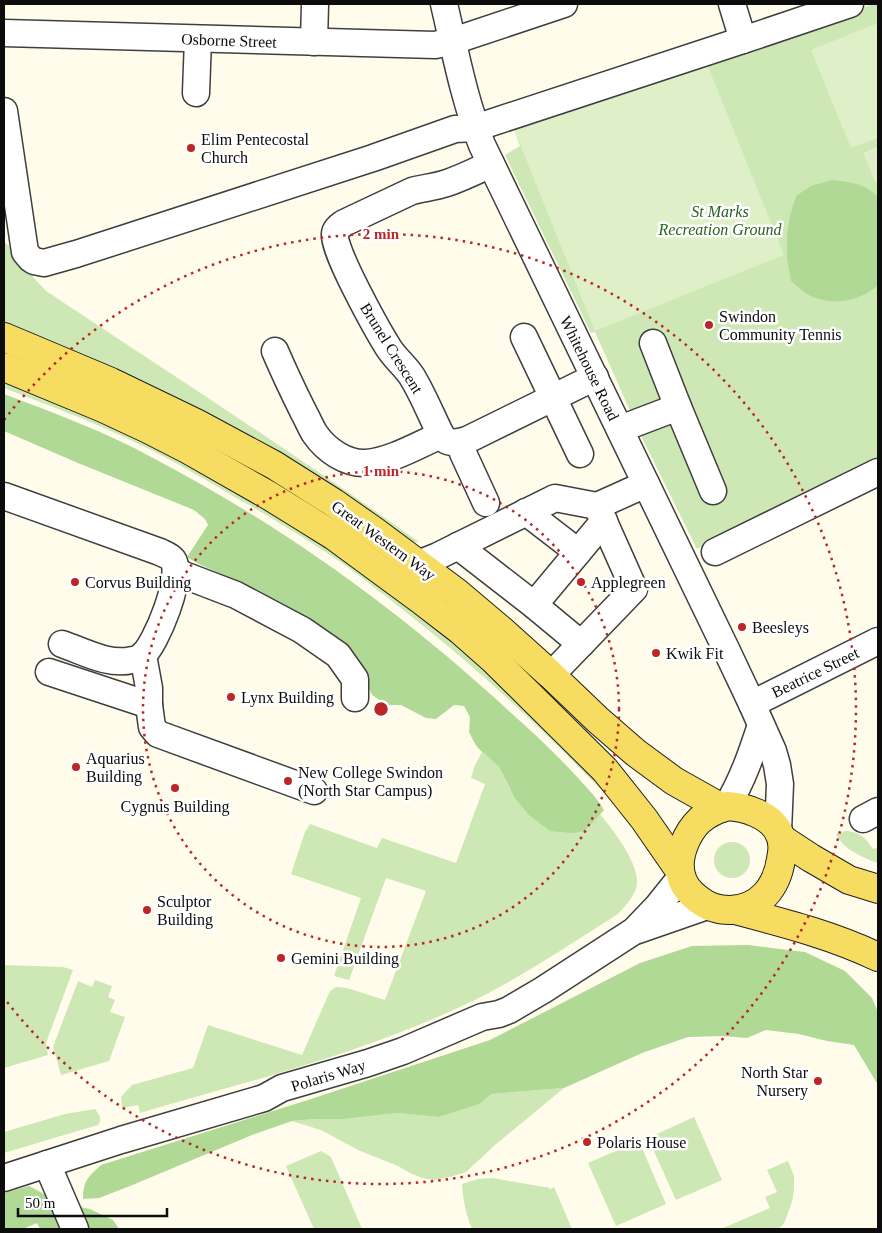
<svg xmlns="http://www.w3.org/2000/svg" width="882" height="1233" font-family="'Times New Roman',serif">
  <rect width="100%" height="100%" fill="#fffceb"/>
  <g fill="#cde8b5">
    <polygon points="873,4 878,4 878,462 697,549 644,442 595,332 591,333 505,155 520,146 512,124"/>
    <path d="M4 242 19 254 33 277 46 291C171 374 297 455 419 542H411L234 428 192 406 118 370 4 324Z"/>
    <path d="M4 380 20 386 178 455 346 557 479 661 610 792 606 795C542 728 475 666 402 609 381 593 361 576 339 561 305 538 269 516 233 496 198 475 163 455 126 438 86 419 45 404 4 388Z"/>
    <path d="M482 752 499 767 508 784 514 797 585 831 600 814C613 830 643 867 636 889 632 899 625 906 618 914 567 946 518 980 464 1005 361 1054 249 1081 140 1113L138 1105 122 1108 121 1097 132 1085 193 1068 208 1025 302 1055 330 991 336 987 347 988 385 1000 426 891 386 878 349 980 334 976 361 898 291 874 305 832 310 824 377 848 382 838 456 863 485 784 471 778 475 765Z"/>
    <path d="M845 831C859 831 866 838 873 849L877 848 878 850V863C863 858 843 849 836 834Z"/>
    <circle cx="732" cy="860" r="18"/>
    <polygon points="4,965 63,967 73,970 46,1043 48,1055 4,1068"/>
    <polygon points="95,980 112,986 108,997 115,1000 110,1012 125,1017 109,1061 61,1075 53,1047 78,981 92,987"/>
    <polygon points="564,1088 495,1145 466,1172 450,1177 433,1180 422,1178 410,1173 398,1166 358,1150 321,1130 292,1121 314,1119 344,1119 398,1113 439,1117 480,1104 491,1094"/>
    <path d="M95 1109C99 1114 103 1120 98 1125L4 1153V1132L65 1114Z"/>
    <polygon points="694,1117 722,1180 676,1200 648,1138"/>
    <polygon points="639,1141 666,1204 616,1226 588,1163"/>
    <polygon points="321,1151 331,1157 362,1229 314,1229 286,1166"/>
    <polygon points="788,1161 794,1176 794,1189 792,1202 785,1221 782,1226 776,1229 721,1229 770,1208 765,1197 777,1192 767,1170"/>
    <path d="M492 1178 544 1187H548L550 1189 554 1187 572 1229H472C466 1215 463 1200 462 1184L478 1179Z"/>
  </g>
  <g fill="#afd995">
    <path d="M832 180C848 182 866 183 878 197V285C860 302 829 307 807 294 801 290 796 285 791 281L787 258V235L790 216 796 196 811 186Z"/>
    <path d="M4 394C54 413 106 432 153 458 283 526 403 613 510 712 534 733 557 755 578 778 587 788 597 798 604 810L585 831 572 833 550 831 529 815 514 797 508 784 499 767 478 748 474 742 469 732 470 717 464 706 454 705 436 719 426 718 401 705H387L372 695 362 673 236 582C220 572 202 567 187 557L208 525 205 519 194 510 78 463 4 431Z"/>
    <path d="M748 945 805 952 845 971 872 998 878 1012V1085L854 1045 827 1041 799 1034 766 1030 747 1038 722 1036 688 1037 642 1053 564 1088 491 1094 480 1104 439 1117 398 1113 344 1119H314L292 1121 252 1135 130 1186 99 1198 83 1199C83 1181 88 1177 101 1165L311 1099 490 1040 640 963 692 946Z"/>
    <polygon points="29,1186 44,1194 54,1202 90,1209 113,1220 119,1229 40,1229 37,1223 23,1229 4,1229 4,1193"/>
  </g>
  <g fill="#dfefc7">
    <polygon points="878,23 878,138 851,148 811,50"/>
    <polygon points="705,59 784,255 595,331 512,124"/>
    <polygon points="878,146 878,182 876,183 863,153"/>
  </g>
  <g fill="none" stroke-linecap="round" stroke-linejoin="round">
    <g stroke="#3f3f3f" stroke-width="29">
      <g id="minor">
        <path d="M444 4C455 51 464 99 482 145L725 647 752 704 773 751 777 765 780 784 778 831"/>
        <polyline points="732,4 743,40"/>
        <polyline points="4,33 435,45 453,41 564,4"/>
        <polyline points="314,42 315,4"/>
        <polyline points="196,93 198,39"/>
        <polyline points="4,111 25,252 31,259 34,261 44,263 76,254 373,158 455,129 475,128 743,40 850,4"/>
        <path d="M491 164C476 171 462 178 447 183 435 187 423 188 412 191L344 223C340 226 335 229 335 234 332 249 378 331 388 347 395 359 408 368 414 380 424 397 432 417 441 435 448 445 456 443 467 440L595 377"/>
        <polyline points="524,337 580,454"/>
        <path d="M275 351C284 372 294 393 304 413 308 420 311 428 315 434 326 450 346 464 366 463 391 461 418 445 441 435"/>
        <polyline points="678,407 713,491"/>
        <polyline points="620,429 678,407 653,343"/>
        <polyline points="460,442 463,453 486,503"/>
        <path d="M4 496 160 552C164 554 170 556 173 560 184 575 156 645 142 656 140 658 135 660 132 660 109 666 83 651 62 644"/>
        <polyline points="526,512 578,552"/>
        <polyline points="458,546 534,605 581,644"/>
        <polyline points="715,552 878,472"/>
        <polyline points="418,564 438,556 555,498 597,506 646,484"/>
        <polyline points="176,572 236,595 302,630 338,655 355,679 355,698"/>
        <polyline points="534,605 604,521"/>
        <polyline points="49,672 149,705 149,688 143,655"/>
        <polyline points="551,675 634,589 597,506"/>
        <polyline points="752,704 878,641"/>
        <polyline points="149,705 152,727 158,734 314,791"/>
        <path d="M727 806C743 779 751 755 761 725"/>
        <polyline points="863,819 878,811"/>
        <polyline points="638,930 707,906"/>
        <polyline points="47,1164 75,1229"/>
        <polyline points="4,1178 121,1140 264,1098 282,1088 368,1063 403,1051 482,1017 499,1014 509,1010 543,990 634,931 657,907 681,877"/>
      </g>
    </g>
    <g stroke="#1d1d1d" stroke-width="30">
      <g id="major">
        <polyline points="4,337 111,382 196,423 274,465 334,503 374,531 456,592 501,630 551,675 598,720 636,753 674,781 722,808"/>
        <polyline points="4,367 103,408 148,429 189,450 268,495 302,516 334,536 421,600 460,630 494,660 605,770 644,819 680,871"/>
        <path d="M727 806C745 807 771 815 779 833 783 840 783 850 781 859 777 887 760 909 730 910 717 910 708 907 698 899 690 893 683 885 681 875 676 857 687 832 700 820 707 814 718 809 727 806Z"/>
        <polyline points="782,839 811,858 849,880 878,889"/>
        <path d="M735 910C784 923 832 935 878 957"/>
      </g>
    </g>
    <use href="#minor" stroke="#fff" stroke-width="26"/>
    <use href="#major" stroke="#f7dc62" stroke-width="28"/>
  </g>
  <g fill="none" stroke="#ba2726" stroke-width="2.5" stroke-dasharray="2.5 5">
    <circle cx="381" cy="709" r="238"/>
    <path d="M4 420A475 475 0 1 1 4 998"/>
  </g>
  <g fill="#ba2726" stroke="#fff" stroke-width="2">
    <circle cx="191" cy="148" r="5"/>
    <circle cx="709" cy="325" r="5"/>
    <circle cx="75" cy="582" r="5"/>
    <circle cx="581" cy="582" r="5"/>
    <circle cx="742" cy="627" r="5"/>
    <circle cx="656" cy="653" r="5"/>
    <circle cx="231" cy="697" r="5"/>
    <circle cx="76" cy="767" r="5"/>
    <circle cx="288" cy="781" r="5"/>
    <circle cx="175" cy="788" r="5"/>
    <circle cx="147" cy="910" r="5"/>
    <circle cx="281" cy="958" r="5"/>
    <circle cx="818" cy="1081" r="5"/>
    <circle cx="587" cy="1142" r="5"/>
  </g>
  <g text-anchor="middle" stroke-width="5" stroke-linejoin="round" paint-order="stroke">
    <g font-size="16" fill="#0c0c0c" stroke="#fff">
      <text transform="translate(229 40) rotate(2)" y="6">Osborne Street</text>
      <text transform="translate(392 348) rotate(58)" y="6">Brunel Crescent</text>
      <text transform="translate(590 368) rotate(64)" y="6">Whitehouse Road</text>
      <text transform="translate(384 540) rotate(36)" y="6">Great Western Way</text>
      <text transform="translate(815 672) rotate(-26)" y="6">Beatrice Street</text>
      <text transform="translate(328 1075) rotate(-17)" y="6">Polaris Way</text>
    </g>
    <g font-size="16" fill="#0c0c0c" stroke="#fff" text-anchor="start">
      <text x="201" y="145">Elim Pentecostal<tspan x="201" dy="18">Church</tspan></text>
      <text x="719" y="322">Swindon<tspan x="719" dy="18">Community Tennis</tspan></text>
      <text x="85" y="588">Corvus Building</text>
      <text x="591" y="588">Applegreen</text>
      <text x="752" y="633">Beesleys</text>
      <text x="666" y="659">Kwik Fit</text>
      <text x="241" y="703">Lynx Building</text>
      <text x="86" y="764">Aquarius<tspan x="86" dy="18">Building</tspan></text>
      <text x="298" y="778">New College Swindon<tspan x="298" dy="18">(North Star Campus)</tspan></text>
      <text x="175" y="812" text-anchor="middle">Cygnus Building</text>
      <text x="157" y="907">Sculptor<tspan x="157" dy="18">Building</tspan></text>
      <text x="291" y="964">Gemini Building</text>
      <text x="808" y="1078" text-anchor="end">North Star<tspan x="808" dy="18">Nursery</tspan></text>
      <text x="597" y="1148">Polaris House</text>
    </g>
    <g font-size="16" font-style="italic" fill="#28621d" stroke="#fff">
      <text x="720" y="217">St Marks<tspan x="720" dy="18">Recreation Ground</tspan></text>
    </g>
  </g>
  <circle cx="381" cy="709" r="8" fill="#ba2726" stroke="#fff" stroke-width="2.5"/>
  <g font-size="15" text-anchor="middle" font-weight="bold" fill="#ba2726" stroke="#fff" stroke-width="5" stroke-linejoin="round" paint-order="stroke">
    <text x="381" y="239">2 min</text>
    <text x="381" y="476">1 min</text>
  </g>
  <rect width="882" height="1233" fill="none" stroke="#0c0c0c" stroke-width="10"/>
  <path d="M18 1208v8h149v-8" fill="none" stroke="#0c0c0c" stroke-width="2.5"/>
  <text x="25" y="1208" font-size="15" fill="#0c0c0c" stroke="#ffffff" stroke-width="4" paint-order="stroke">50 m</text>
</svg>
